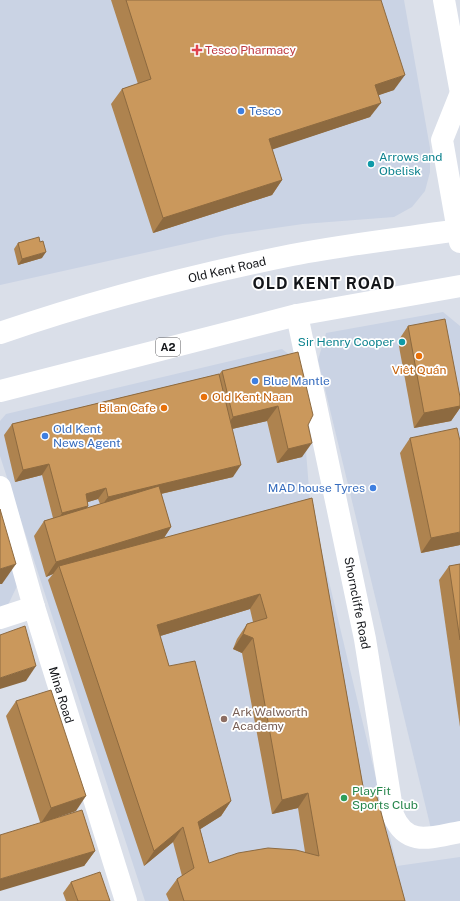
<svg xmlns="http://www.w3.org/2000/svg" width="460" height="901" font-family="'Public Sans',sans-serif">
  <rect width="100%" height="100%" fill="#dadfe9"/>
  <g fill="#cad3e4">
    <polygon points="0,0 404,0 430,148 430,172 425,191 412,207 394,217 303,224 225,235 0,285"/>
    <polygon points="443,312 460,326 460,828 432,833 318,360 326,333"/>
    <polygon points="282,349 299,362 310,502 397,866 460,857 460,901 145,901 0,456 0,421 6,414"/>
    <polygon points="0,520 17,586 8,605 0,608"/>
  </g>
  <g fill="none" stroke-linecap="round" stroke-linejoin="round">
    <g stroke="#fff" stroke-width="22">
      <path d="M297 315 365 639 393 815C407 848 432 837 460 832"/>
      <polyline points="0,487 34,607 126,901"/>
      <polyline points="0,618 34,607"/>
    </g>
    <g stroke="#fff" stroke-width="22">
      <polyline points="444,0 460,88"/>
      <polyline points="460,95 442,140 460,242"/>
    </g>
    <g stroke="#fff" stroke-width="22">
      <path d="M0 333C96 300 193 275 292 255 348 244 404 238 460 230"/>
      <polyline points="0,391 297,315 460,286"/>
    </g>
  </g>
  <g fill="#ae834f" fill-rule="evenodd">
    <polygon points="111,0 381,0 394,90 378,95 370,117 272,149 282,180 272,195 153,233 111,104 122,89 138,84"/>
    <polygon points="18,243 42,258 18,265 14,249"/>
    <polygon points="408,326 460,397 460,408 451,421 414,428 398,341"/>
    <path d="M222 371 308 425 302 457 277 463 267 421 232 429 233 477 161 494 171 527 164 538 312 498 364 792 405 901H169L166 894 177 879 182 876 173 842 144 866 48 580 53 574 46 577 34 536 44 521 53 518 42 475 15 482 4 435 12 424 219 374ZM98 499 100 504 87 508 88 506V502ZM250 609 253 622 247 624 237 639 233 649 242 653 272 814 298 808 305 852 209 863 200 829 221 816 231 801 169 666 160 636Z"/>
    <polygon points="410,438 460,545 421,553 400,453"/>
    <polygon points="460,564 460,727 439,580 449,566"/>
    <polygon points="16,701 76,811 57,817 95,851 84,866 40,822 6,716"/>
    <polygon points="71,882 110,901 66,901 63,893"/>
  </g>
  <g fill="#8d6a40">
    <polygon points="405,75 394,90 365,100 375,85"/>
    <polygon points="381,103 370,117 259,154 269,139"/>
    <polygon points="282,180 272,195 153,233 163,218"/>
    <polygon points="46,252 42,258 18,265 22,259"/>
    <polygon points="278,406 267,421 223,431 233,417"/>
    <polygon points="460,406 460,408 451,421 414,428 424,413"/>
    <polygon points="312,443 302,457 277,463 288,449"/>
    <polygon points="49,464 42,475 15,482 23,470"/>
    <polygon points="241,465 233,477 100,508 108,497"/>
    <polygon points="106,488 98,499 78,505 86,494"/>
    <polygon points="88,506 81,517 55,524 62,513"/>
    <polygon points="171,527 161,542 59,566 53,574 46,577 56,562"/>
    <polygon points="460,532 460,545 421,553 431,538"/>
    <polygon points="16,564 2,584 0,584 0,569"/>
    <polygon points="260,594 250,609 147,640 157,625"/>
    <polygon points="243,634 253,638 242,653 233,649"/>
    <polygon points="36,666 26,681 0,689 0,678"/>
    <polygon points="308,793 298,808 272,814 282,800"/>
    <polygon points="86,796 76,811 41,823 51,808"/>
    <polygon points="231,801 221,816 188,837 198,822"/>
    <polygon points="183,827 173,842 144,866 154,851"/>
    <polygon points="95,851 84,866 0,891 0,879"/>
  </g>
  <g fill="#ca985c" stroke="#8d6a40" fill-rule="evenodd">
    <polygon points="126,0 381,0 405,75 375,85 381,103 269,139 282,180 163,218 122,89 151,79"/>
    <polygon points="39,237 40,242 43,241 46,252 22,259 18,243"/>
    <polygon points="445,319 460,397 460,406 424,413 408,326"/>
    <polygon points="298,352 313,415 308,425 312,443 288,449 278,406 233,417 222,371"/>
    <polygon points="219,374 241,465 108,497 106,488 86,494 88,506 62,513 49,464 23,470 12,424"/>
    <polygon points="457,428 460,441 460,532 431,538 410,438"/>
    <polygon points="159,486 171,527 56,562 44,521"/>
    <path d="M312 498 364 792 375 790 405 901H184L177 879 194 868 183 827 154 851 59 566ZM260 594 267 618 247 624 243 634 253 638 282 800 308 793 319 856 296 850 268 848 238 853 209 863 198 822 231 801 195 661 169 666 157 625Z"/>
    <polygon points="0,509 16,564 0,569"/>
    <polygon points="460,564 460,640 449,566"/>
    <polygon points="25,626 36,666 0,678 0,635"/>
    <polygon points="51,690 86,796 51,808 16,701"/>
    <polygon points="82,810 95,851 0,879 0,835"/>
    <polygon points="100,872 110,901 78,901 71,882"/>
  </g>
  <path fill="#e0444e" stroke="#fff" stroke-width="1.5" d="M195 44h4v4h4v4h-4v4h-4v-4h-4v-4h4z"/>
  <g fill="#3f7fe0" stroke="#fff" stroke-width="1.5">
    <circle cx="241" cy="111" r="4"/>
    <circle cx="255" cy="381" r="4"/>
    <circle cx="45" cy="436" r="4"/>
    <circle cx="373" cy="488" r="4"/>
  </g>
  <g fill="#0f9aa8" stroke="#fff" stroke-width="1.5">
    <circle cx="371" cy="164" r="4"/>
    <circle cx="402" cy="342" r="4"/>
  </g>
  <g fill="#e8710a" stroke="#fff" stroke-width="1.5">
    <circle cx="419" cy="356" r="4"/>
    <circle cx="204" cy="397" r="4"/>
    <circle cx="164" cy="408" r="4"/>
  </g>
  <circle fill="#8d6e63" stroke="#fff" stroke-width="1.5" cx="224" cy="719" r="4"/>
  <circle fill="#2e9e5b" stroke="#fff" stroke-width="1.5" cx="344" cy="798" r="4"/>
  <g text-anchor="middle" stroke-width="3.5" stroke-linejoin="round" paint-order="stroke">
    <rect fill="#fff" stroke="#5a5b5e" stroke-width="1" x="156" y="338" width="24" height="18" rx="3"/>
    <g font-size="11" font-weight="bold" fill="#131519">
      <text x="168" y="351">A2</text>
    </g>
    <g font-size="12" fill="#be3a42" stroke="#fff" text-anchor="start">
      <text x="205" y="54">Tesco Pharmacy</text>
    </g>
    <g font-size="12" fill="#366cbe" stroke="#fff" text-anchor="start">
      <text x="249" y="115">Tesco</text>
      <text x="263" y="385">Blue Mantle</text>
      <text x="53" y="433">Old Kent<tspan x="53" dy="14">News Agent</tspan></text>
      <text x="365" y="492" text-anchor="end">MAD house Tyres</text>
    </g>
    <g font-size="12" fill="#0d838f" stroke="#fff" text-anchor="start">
      <text x="379" y="161">Arrows and<tspan x="379" dy="14">Obelisk</tspan></text>
      <text x="394" y="346" text-anchor="end">Sir Henry Cooper</text>
    </g>
    <g font-size="12" fill="#131519" stroke="#fff">
      <text transform="translate(227 270) rotate(-13)" y="4">Old Kent Road</text>
      <text transform="translate(357 603) rotate(79)" y="4">Shorncliffe Road</text>
      <text transform="translate(61 695) rotate(73)" y="4">Mina Road</text>
    </g>
    <g font-size="12" fill="#c56008" stroke="#fff">
      <text x="419" y="374">Viêt Quán</text>
      <text x="212" y="401" text-anchor="start">Old Kent Naan</text>
      <text x="156" y="412" text-anchor="end">Bilan Cafe</text>
    </g>
    <g font-size="12" fill="#785e54" stroke="#fff" text-anchor="start">
      <text x="232" y="716">Ark Walworth<tspan x="232" dy="14">Academy</tspan></text>
    </g>
    <g font-size="12" fill="#27864d" stroke="#fff" text-anchor="start">
      <text x="352" y="795">PlayFit<tspan x="352" dy="14">Sports Club</tspan></text>
    </g>
    <g font-size="16" font-weight="bold" letter-spacing="1" fill="#131519" stroke="#fff">
      <text x="324" y="289">OLD KENT ROAD</text>
    </g>
  </g>
</svg>
